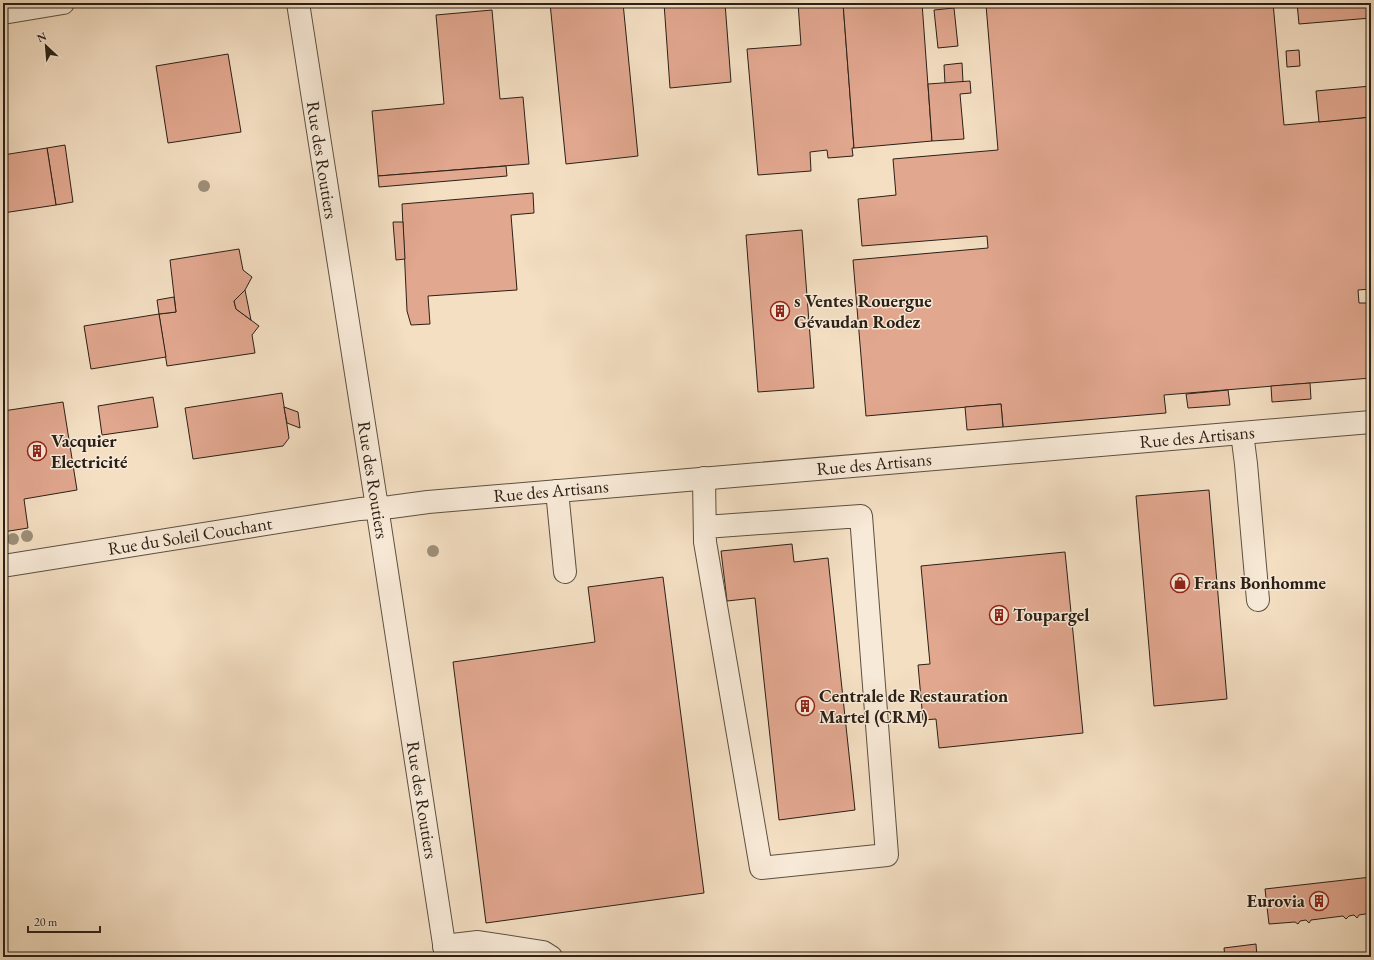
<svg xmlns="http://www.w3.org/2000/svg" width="1374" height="960" font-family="'EB Garamond',serif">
  <rect width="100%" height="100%" fill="#f4dfc3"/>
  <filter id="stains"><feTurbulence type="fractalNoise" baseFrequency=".005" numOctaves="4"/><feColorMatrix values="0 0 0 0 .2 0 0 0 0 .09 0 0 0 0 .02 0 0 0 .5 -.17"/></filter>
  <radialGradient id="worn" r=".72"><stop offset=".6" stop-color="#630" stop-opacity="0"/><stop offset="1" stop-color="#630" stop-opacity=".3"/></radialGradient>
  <g fill="#e1a78f" stroke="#2b2016">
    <polygon points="550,3 623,3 638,156 566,164"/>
    <polygon points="664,3 725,3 731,82 670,88"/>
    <polygon points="798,3 843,3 854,148 852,148 853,156 828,158 827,150 810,152 811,171 758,175 747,49 801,45"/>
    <polygon points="843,3 922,3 932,141 854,148"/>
    <polygon points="1015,3 1273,3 1284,125 1371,117 1371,289 1358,290 1359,303 1371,303 1371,325 1370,325 1371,378 1164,395 1166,413 1003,427 1001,404 866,416 853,260 988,248 987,236 862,246 858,199 896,195 893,159 998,150 986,5"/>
    <polygon points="1297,3 1371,3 1371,18 1299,24"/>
    <polygon points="954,8 958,46 938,48 934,10"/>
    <polygon points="492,10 500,99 523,97 529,164 378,176 372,111 444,104 436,15"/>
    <polygon points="1299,50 1300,66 1287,67 1286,51"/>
    <polygon points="228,54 241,132 168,143 156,66"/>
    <polygon points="962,63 963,82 945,84 944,65"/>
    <polygon points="970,81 971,93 960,94 964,139 932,141 928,84"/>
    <polygon points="1371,86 1371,117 1319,122 1316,91"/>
    <polygon points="65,145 73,202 56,205 47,148"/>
    <polygon points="47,148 56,205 3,213 3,155"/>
    <polygon points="506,166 507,176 379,187 378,176"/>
    <polygon points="533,193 534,213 511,215 517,290 428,296 430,324 411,325 407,311 402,204"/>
    <polygon points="393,222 403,222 405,259 396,260"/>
    <polygon points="802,230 814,388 758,392 746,235"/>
    <polygon points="239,249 243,270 252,277 245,290 234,301 236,309 259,326 252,335 255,353 167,366 159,314 176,312 170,260"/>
    <polygon points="245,290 251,320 236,309 234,301"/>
    <polygon points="174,297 176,312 159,314 157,300"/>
    <polygon points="159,314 166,357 91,369 84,326"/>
    <polygon points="1310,383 1311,399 1272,402 1271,386"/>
    <polygon points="1228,390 1230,405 1188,408 1186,394"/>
    <polygon points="282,393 289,438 283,446 193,459 185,408"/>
    <polygon points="153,397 158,427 102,435 98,406"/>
    <polygon points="63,402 77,490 24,499 28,528 3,532 3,411"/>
    <polygon points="1001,404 1003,427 967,430 965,407"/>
    <polygon points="284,407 298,412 300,428 287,423"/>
    <polygon points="1209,490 1227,699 1154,706 1136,496"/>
    <polygon points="792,544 794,562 828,558 855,810 779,820 755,598 727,601 721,551"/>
    <polygon points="1065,552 1083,733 939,748 936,719 923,720 918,665 930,664 921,566"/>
    <polygon points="663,577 704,893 486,923 453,662 595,642 588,587"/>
    <polygon points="1371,877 1371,913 1359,915 1357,918 1354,915 1349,916 1346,919 1343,916 1311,920 1309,923 1306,920 1300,921 1298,924 1295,922 1269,924 1265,889"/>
    <polygon points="1256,944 1257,957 1225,957 1224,948"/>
  </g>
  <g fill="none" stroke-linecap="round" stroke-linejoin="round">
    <g stroke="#5d5041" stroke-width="24">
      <g id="minor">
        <polyline points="298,3 377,507 446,957"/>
        <polyline points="3,13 63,3"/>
        <polyline points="1242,433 1246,464 1258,600"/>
        <polyline points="704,478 705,542 761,868 887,855 861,516 705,527"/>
        <polyline points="557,491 565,572"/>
        <polyline points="3,566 360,509 391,507 428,502 1371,422"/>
        <polyline points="444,946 478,942 543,952 551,957"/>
      </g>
    </g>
    <use href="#minor" stroke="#f8ead8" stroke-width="22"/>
  </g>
  <g fill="#9e9079">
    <circle cx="204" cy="186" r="6"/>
    <circle cx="27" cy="536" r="6"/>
    <circle cx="13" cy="539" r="6"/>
    <circle cx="433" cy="551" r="6"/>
  </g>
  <defs>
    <g id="building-ring" transform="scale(1)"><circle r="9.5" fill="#f8ead8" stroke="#8f2418" stroke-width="1.5"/><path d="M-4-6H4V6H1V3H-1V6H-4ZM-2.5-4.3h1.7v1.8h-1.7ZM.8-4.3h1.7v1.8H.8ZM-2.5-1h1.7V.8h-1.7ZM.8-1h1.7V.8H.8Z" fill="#8f2418"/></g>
    <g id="shop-ring" transform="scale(1)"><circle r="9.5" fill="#f8ead8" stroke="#8f2418" stroke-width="1.5"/><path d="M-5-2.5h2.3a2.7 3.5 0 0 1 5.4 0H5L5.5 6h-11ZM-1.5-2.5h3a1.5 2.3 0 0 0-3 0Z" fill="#8f2418"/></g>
  </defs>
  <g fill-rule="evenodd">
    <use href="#building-ring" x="780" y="311"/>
    <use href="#building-ring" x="37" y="451"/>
    <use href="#shop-ring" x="1180" y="583"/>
    <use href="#building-ring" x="999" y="615"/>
    <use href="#building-ring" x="805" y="706"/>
    <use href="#building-ring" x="1319" y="901"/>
  </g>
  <g text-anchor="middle" stroke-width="3" stroke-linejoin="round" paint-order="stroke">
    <g font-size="18" fill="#2b2016" stroke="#f8ead8">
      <text transform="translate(322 160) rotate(81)" y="6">Rue des Routiers</text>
      <text transform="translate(1197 437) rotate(-5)" y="6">Rue des Artisans</text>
      <text transform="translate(874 464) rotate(-5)" y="6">Rue des Artisans</text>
      <text transform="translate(373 480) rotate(81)" y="6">Rue des Routiers</text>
      <text transform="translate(551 491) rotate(-5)" y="6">Rue des Artisans</text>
      <text transform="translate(190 536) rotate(-9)" y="6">Rue du Soleil Couchant</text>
      <text transform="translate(422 800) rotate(81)" y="6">Rue des Routiers</text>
    </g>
    <g font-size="18" font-weight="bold" fill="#2b2016" stroke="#f8ead8" text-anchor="start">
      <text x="794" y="307">s Ventes Rouergue<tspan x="794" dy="21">Gévaudan Rodez</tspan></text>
      <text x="51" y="447">Vacquier<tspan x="51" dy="21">Electricité</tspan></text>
      <text x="1194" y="589">Frans Bonhomme</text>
      <text x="1013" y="621">Toupargel</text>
      <text x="819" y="702">Centrale de Restauration<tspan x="819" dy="21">Martel (CRM)</tspan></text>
      <text x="1305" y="907" text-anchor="end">Eurovia</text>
    </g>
  </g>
  <rect width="1374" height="960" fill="none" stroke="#f4dfc3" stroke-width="16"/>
  <rect x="4" y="4" width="1366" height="952" fill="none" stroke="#2b2016" stroke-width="2"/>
  <rect x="8" y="8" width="1358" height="944" fill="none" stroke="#2b2016"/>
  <g transform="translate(46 46) rotate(334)" stroke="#f8ead8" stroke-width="3" paint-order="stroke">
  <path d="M0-3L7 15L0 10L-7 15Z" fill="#2b2016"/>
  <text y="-6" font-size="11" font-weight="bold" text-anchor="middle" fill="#2b2016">N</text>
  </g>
  <path d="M28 926v6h72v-6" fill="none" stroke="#2b2016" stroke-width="2"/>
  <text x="34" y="926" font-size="12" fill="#2b2016" stroke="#f8ead8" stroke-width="3" paint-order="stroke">20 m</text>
  <rect width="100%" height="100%" filter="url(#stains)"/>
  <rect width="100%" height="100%" fill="url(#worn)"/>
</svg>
